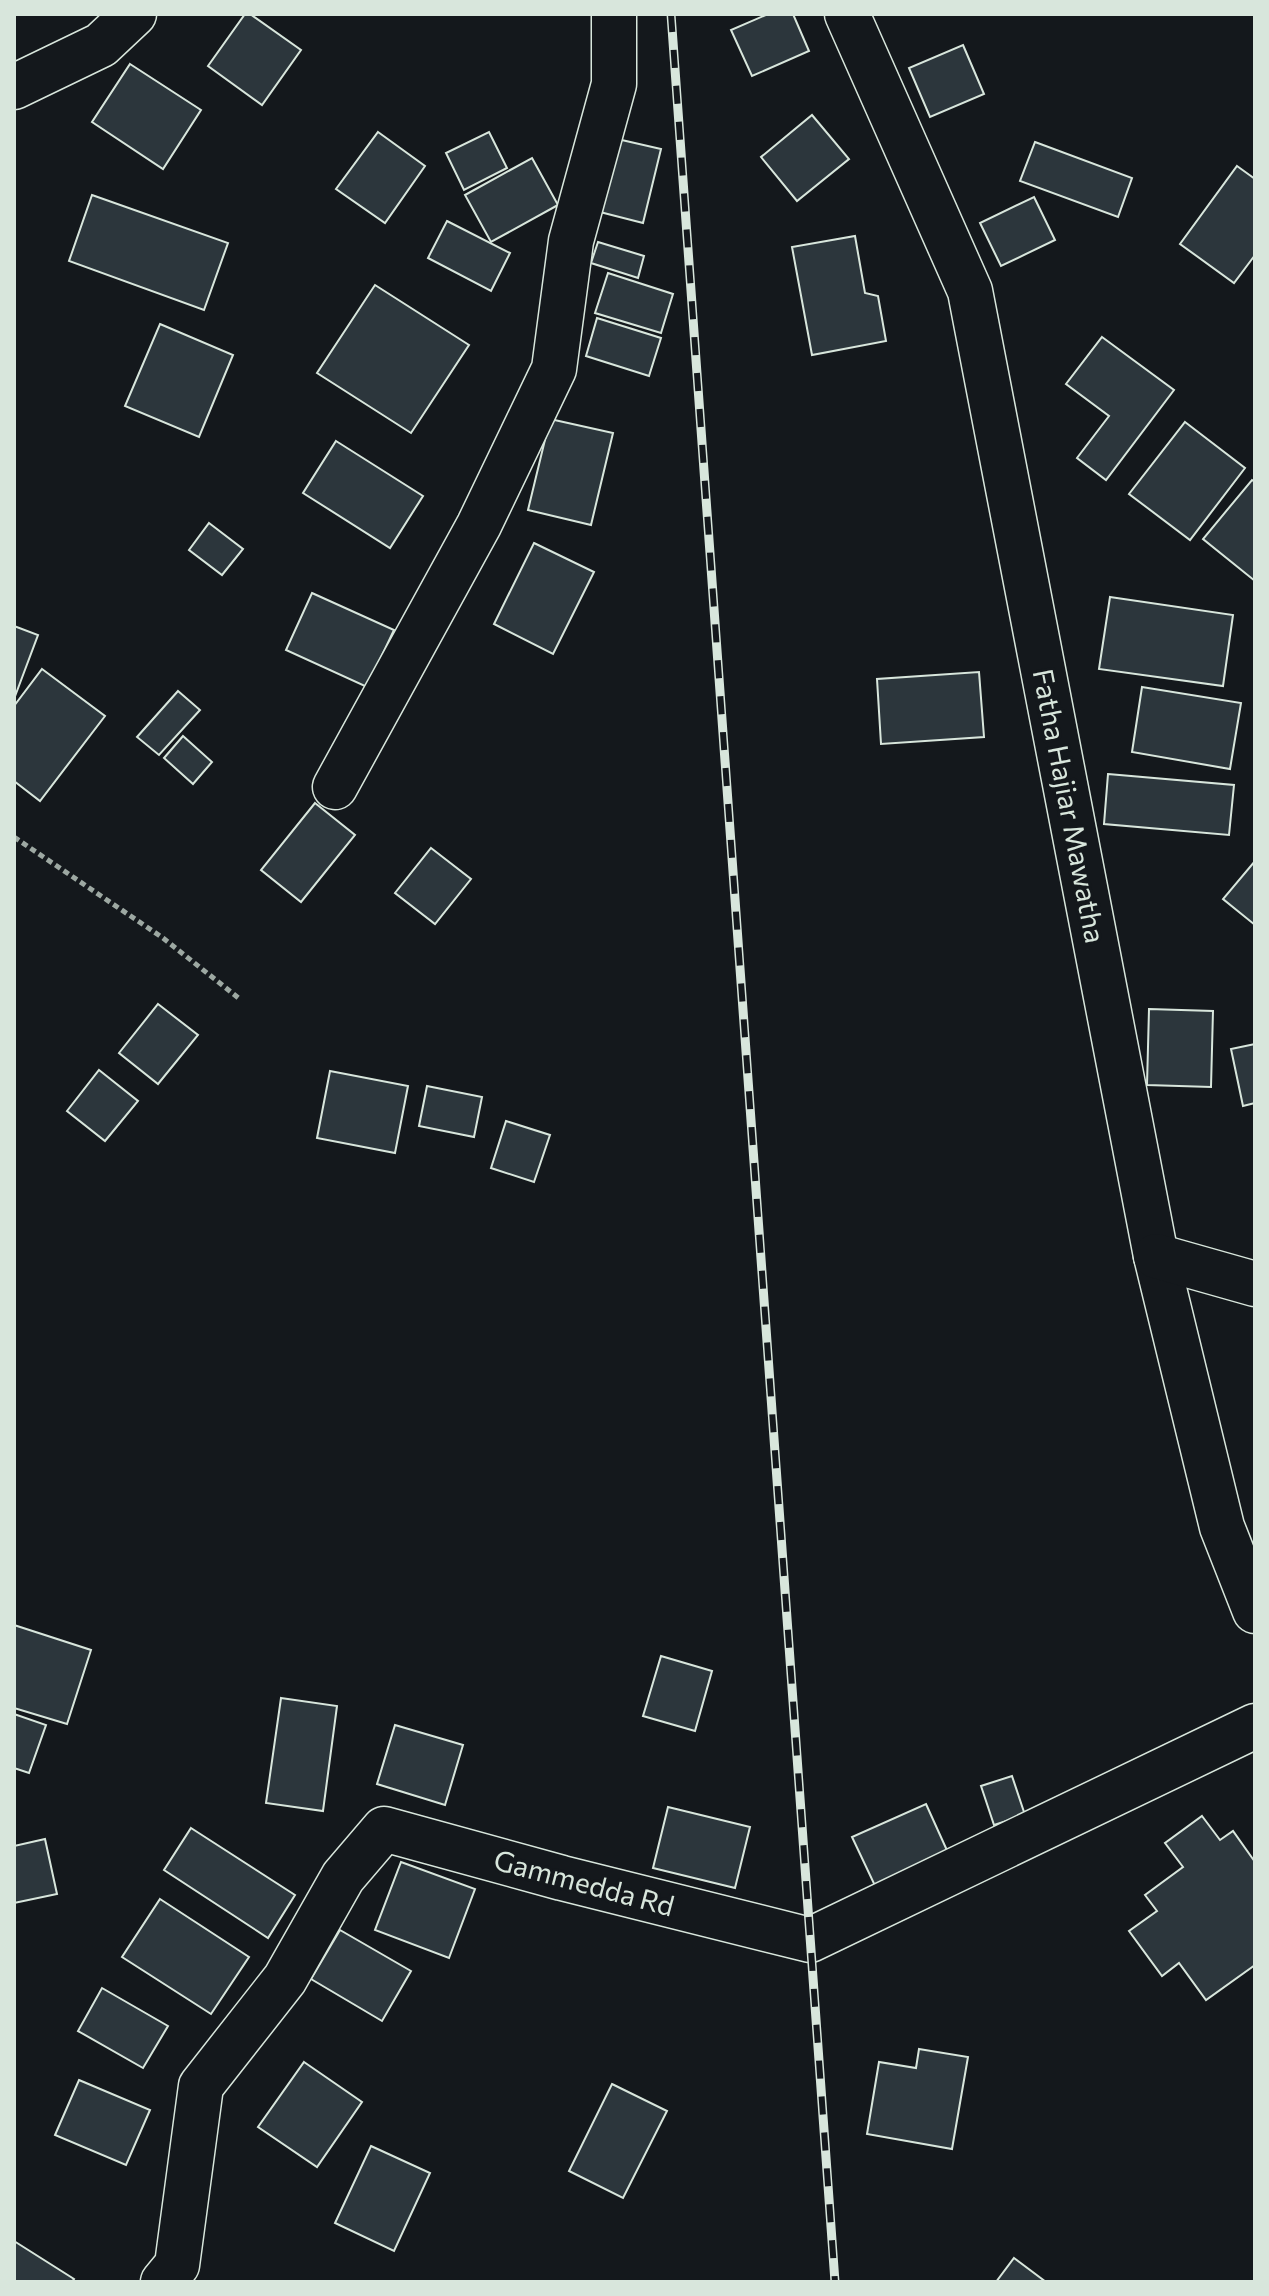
<svg xmlns="http://www.w3.org/2000/svg" width="1269" height="2296" font-family="Commissioner,sans-serif">
  <rect width="100%" height="100%" fill="#14181c"/>
  <g fill="#2c363c" stroke="#d8e6dc" stroke-width="2">
    <polygon points="245,14 250,14 301,50 262,105 208,66"/>
    <polygon points="768,14 793,14 809,51 752,76 731,30"/>
    <polygon points="963,45 984,94 930,117 909,68"/>
    <polygon points="130,64 201,110 163,169 92,122"/>
    <polygon points="812,115 849,159 797,201 761,157"/>
    <polygon points="378,132 425,166 385,223 336,189"/>
    <polygon points="489,132 507,168 464,190 446,153"/>
    <polygon points="613,138 661,149 643,223 596,211"/>
    <polygon points="1035,142 1132,178 1118,217 1020,181"/>
    <polygon points="532,158 558,205 491,242 465,195"/>
    <polygon points="1237,166 1255,179 1255,255 1234,283 1180,244"/>
    <polygon points="92,195 228,243 204,310 69,261"/>
    <polygon points="1034,197 1055,240 1001,266 980,223"/>
    <polygon points="447,221 510,253 491,291 428,258"/>
    <polygon points="855,236 865,293 878,296 886,341 812,355 792,247"/>
    <polygon points="598,242 644,256 638,278 591,263"/>
    <polygon points="608,273 673,294 661,333 595,313"/>
    <polygon points="375,285 469,345 411,433 317,373"/>
    <polygon points="597,318 661,338 649,376 586,356"/>
    <polygon points="160,324 233,355 199,437 125,406"/>
    <polygon points="1102,337 1174,390 1106,480 1077,458 1109,416 1066,384"/>
    <polygon points="550,419 613,433 591,525 528,510"/>
    <polygon points="1185,422 1245,468 1190,540 1129,494"/>
    <polygon points="336,441 423,496 390,548 303,493"/>
    <polygon points="1252,480 1255,482 1255,581 1203,539"/>
    <polygon points="209,523 243,549 222,575 189,550"/>
    <polygon points="534,543 594,572 553,654 494,624"/>
    <polygon points="312,593 394,630 367,687 286,650"/>
    <polygon points="1110,597 1233,615 1223,686 1099,669"/>
    <polygon points="14,626 38,635 14,699"/>
    <polygon points="42,669 105,716 40,801 14,781 14,706"/>
    <polygon points="979,672 984,737 881,744 877,679"/>
    <polygon points="1142,687 1241,703 1230,769 1132,752"/>
    <polygon points="178,691 200,710 159,755 137,737"/>
    <polygon points="183,736 212,762 193,784 164,758"/>
    <polygon points="1108,774 1234,785 1229,835 1104,824"/>
    <polygon points="315,803 355,835 301,902 261,870"/>
    <polygon points="431,848 471,879 435,924 395,893"/>
    <polygon points="1255,861 1255,925 1223,899"/>
    <polygon points="158,1004 198,1035 158,1084 119,1053"/>
    <polygon points="1149,1009 1213,1011 1211,1087 1147,1085"/>
    <polygon points="1255,1044 1255,1103 1243,1106 1231,1049"/>
    <polygon points="99,1070 138,1101 105,1141 67,1111"/>
    <polygon points="330,1071 408,1086 395,1153 317,1138"/>
    <polygon points="427,1086 482,1097 474,1137 419,1126"/>
    <polygon points="506,1121 550,1135 534,1182 491,1168"/>
    <polygon points="14,1625 91,1650 67,1724 14,1708"/>
    <polygon points="661,1656 712,1671 695,1731 643,1716"/>
    <polygon points="281,1698 337,1706 323,1811 266,1803"/>
    <polygon points="14,1714 46,1725 29,1773 14,1768"/>
    <polygon points="395,1725 463,1745 445,1805 377,1784"/>
    <polygon points="1012,1776 1025,1815 994,1825 981,1786"/>
    <polygon points="926,1804 950,1857 877,1890 852,1837"/>
    <polygon points="668,1807 750,1827 735,1888 653,1868"/>
    <polygon points="1202,1816 1220,1840 1233,1831 1255,1862 1255,1965 1206,2000 1179,1963 1162,1976 1129,1931 1157,1911 1145,1895 1183,1867 1165,1843"/>
    <polygon points="191,1828 295,1895 268,1938 164,1870"/>
    <polygon points="45,1839 57,1894 14,1903 14,1846"/>
    <polygon points="401,1862 475,1889 449,1958 375,1930"/>
    <polygon points="160,1899 249,1957 211,2014 122,1957"/>
    <polygon points="340,1930 411,1971 382,2021 311,1979"/>
    <polygon points="102,1988 168,2026 143,2068 78,2031"/>
    <polygon points="919,2049 968,2057 952,2149 867,2134 879,2062 916,2068"/>
    <polygon points="304,2062 362,2102 317,2167 258,2127"/>
    <polygon points="79,2080 150,2110 126,2165 55,2135"/>
    <polygon points="612,2084 667,2111 623,2198 569,2171"/>
    <polygon points="371,2146 430,2173 394,2251 335,2223"/>
    <polygon points="14,2241 74,2279 72,2282 14,2282"/>
    <polygon points="1014,2258 1046,2282 996,2282"/>
  </g>
  <g fill="none" stroke-linecap="round" stroke-linejoin="round">
    <g stroke="#d8e6dc" stroke-width="47">
      <g id="minor">
        <polyline points="847,14 970,291 1156,1256 1222,1527 1255,1611"/>
        <polyline points="14,87 101,45 134,14"/>
        <polyline points="335,787 479,525 554,369 571,241 614,84 614,14"/>
        <polyline points="1156,1256 1255,1284"/>
        <polyline points="163,2282 177,2265 201,2086 285,1979 343,1877 384,1829 562,1878 810,1940 1255,1726"/>
      </g>
    </g>
    <polyline stroke="#9da8a2" stroke-width="5" stroke-dasharray="6 4" stroke-linecap="butt" points="14,837 163,938 241,1000"/>
    <use href="#minor" stroke="#14181c" stroke-width="44"/>
    <g stroke="#d8e6dc" stroke-width="9">
      <polyline id="rail" points="671,14 835,2282"/>
    </g>
    <use href="#rail" stroke="#14181c" stroke-width="6" stroke-dasharray="18" stroke-linecap="butt"/>
  </g>
  <g text-anchor="middle" stroke-width="6" stroke-linejoin="round" paint-order="stroke">
    <g font-size="28" fill="#d8e6dc" stroke="#14181c">
      <text transform="translate(1069 806) rotate(79)" y="10">Fatha Hajiar Mawatha</text>
      <text transform="translate(584 1883) rotate(15)" y="10">Gammedda Rd</text>
    </g>
  </g>
  <rect width="1269" height="2296" fill="none" stroke="#d8e6dc" stroke-width="32"/>
</svg>
